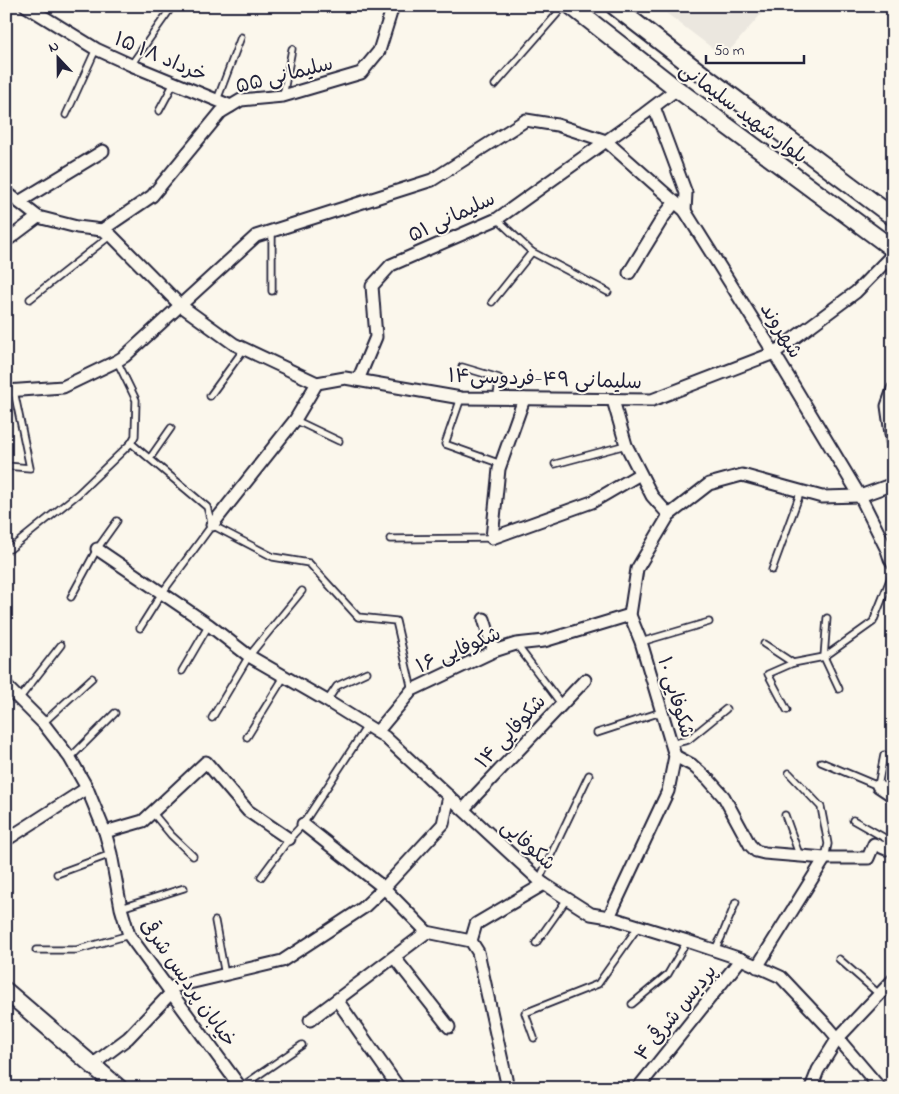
<svg xmlns="http://www.w3.org/2000/svg" width="899" height="1094" font-family="'Indie Flower','Playpen Sans Arabic',sans-serif">
  <rect width="100%" height="100%" fill="#fbf7ec"/>
  <filter id="ink" filterUnits="userSpaceOnUse"><feTurbulence type="fractalNoise" baseFrequency=".02" numOctaves="2"/><feDisplacementMap in="SourceGraphic" scale="10" xChannelSelector="R" yChannelSelector="G"/><feConvolveMatrix kernelMatrix="1 2 1 2 8 2 1 2 1" color-interpolation-filters="sRGB"/></filter>
  <g filter="url(#ink)">
    <polygon fill="#ebe7df" points="657,6 768,6 724,57"/>
    <g fill="none" stroke-linecap="round" stroke-linejoin="round">
      <g stroke="#22223b" stroke-width="9">
        <g id="lane">
          <polyline points="131,65 169,11"/>
          <polyline points="495,85 564,6"/>
          <polyline points="283,96 292,49"/>
          <polyline points="217,100 241,37"/>
          <polyline points="159,111 174,83"/>
          <polyline points="66,115 96,49"/>
          <polyline points="497,219 532,252 608,292"/>
          <polyline points="272,231 272,291"/>
          <polyline points="30,299 111,235"/>
          <polyline points="492,302 532,252"/>
          <polyline points="462,367 499,378 497,398"/>
          <polyline points="210,396 244,349"/>
          <polyline points="461,398 445,444 501,464"/>
          <polyline points="295,420 339,441"/>
          <polyline points="131,443 207,507 212,525 162,593 140,628"/>
          <polyline points="150,458 171,428"/>
          <polyline points="555,464 626,445"/>
          <polyline points="6,466 30,468 14,391"/>
          <polyline points="212,525 273,557 309,563 358,617 396,621 412,690"/>
          <polyline points="390,539 492,538"/>
          <polyline points="6,549 10,549 78,494 131,443 135,436 136,400 117,361"/>
          <polyline points="772,570 801,491"/>
          <polyline points="71,597 97,549 117,521"/>
          <polyline points="827,618 824,657 839,689"/>
          <polyline points="641,642 709,622"/>
          <polyline points="516,644 562,705"/>
          <polyline points="764,644 793,663"/>
          <polyline points="182,671 209,625"/>
          <polyline points="19,699 61,645"/>
          <polyline points="327,701 337,686 367,672"/>
          <polyline points="787,710 768,674 793,663 824,657 873,622 893,572"/>
          <polyline points="212,718 249,656 302,591"/>
          <polyline points="43,723 92,678"/>
          <polyline points="597,733 661,712"/>
          <polyline points="247,737 284,677"/>
          <polyline points="671,744 688,740 726,709"/>
          <polyline points="70,758 115,713"/>
          <polyline points="821,762 878,786 884,755"/>
          <polyline points="789,773 821,807 828,844 825,858"/>
          <polyline points="152,812 171,835 193,856"/>
          <polyline points="785,815 800,857"/>
          <polyline points="853,820 890,841"/>
          <polyline points="57,874 111,854"/>
          <polyline points="261,877 289,839 303,824 367,726"/>
          <polyline points="539,880 589,775"/>
          <polyline points="121,908 184,888"/>
          <polyline points="215,921 225,975"/>
          <polyline points="536,943 567,899"/>
          <polyline points="36,950 76,950 129,935"/>
          <polyline points="714,951 721,938 736,902"/>
          <polyline points="839,959 880,995"/>
          <polyline points="632,1004 668,974 687,941"/>
          <polyline points="534,1038 525,1013 598,984 638,927"/>
          <polyline points="241,1087 302,1045"/>
        </g>
      </g>
      <g stroke="#22223b" stroke-width="15">
        <g id="street">
          <polyline points="26,6 96,49 131,65 231,106"/>
          <polyline points="654,107 686,193 685,211"/>
          <polyline points="6,192 38,217 77,227 102,230 111,235 180,305 234,344 317,383 345,378 461,398 652,400 774,353 856,292 893,254"/>
          <polyline points="19,202 103,151"/>
          <polyline points="102,230 152,196 221,112 241,100 283,96 361,73 379,51 393,6"/>
          <polyline points="6,241 38,217"/>
          <polyline points="629,273 664,216 675,202"/>
          <polyline points="358,380 376,337 372,286 391,265 497,219 644,114 677,89"/>
          <polyline points="893,389 887,406 893,448"/>
          <polyline points="6,391 63,387 117,361 125,356 256,236 432,180 526,120 557,125 606,141 685,211 774,353 860,496 887,550 890,559 893,564"/>
          <polyline points="524,399 499,469 492,538 592,502 640,474"/>
          <polyline points="613,400 626,445 652,496 669,515"/>
          <polyline points="212,525 295,420 317,383"/>
          <polyline points="97,549 209,625 249,656 327,701 385,737 539,880 544,884 591,914 609,917 687,941 741,959 781,977 829,1028 880,1088"/>
          <polyline points="484,619 494,651"/>
          <polyline points="6,686 43,723 70,758 87,788 105,832 111,854 121,908 129,935 241,1088"/>
          <polyline points="377,732 412,690 494,651 516,644 544,641 630,615"/>
          <polyline points="675,756 692,765 709,780 724,797 750,845 756,851 764,853 825,858 868,858 874,844 886,849 893,837"/>
          <polyline points="878,786 893,796"/>
          <polyline points="464,809 477,794 585,680"/>
          <polyline points="303,824 384,888 427,932 471,941 478,952 508,1088"/>
          <polyline points="105,832 143,821 206,762 248,811 289,839"/>
          <polyline points="6,840 87,788"/>
          <polyline points="609,917 668,791 675,756 641,642 630,615 637,569 669,515 709,484 742,475 822,497 860,496 893,484"/>
          <polyline points="471,941 476,924 544,884"/>
          <polyline points="394,957 449,1027"/>
          <polyline points="757,967 825,858"/>
          <polyline points="168,988 282,961 363,908 384,888 443,824 449,796"/>
          <polyline points="337,1000 399,1088"/>
          <polyline points="310,1020 427,932"/>
          <polyline points="92,1065 128,1038 171,993"/>
          <polyline points="638,1088 741,959"/>
          <polyline points="811,1088 818,1070 838,1038 893,980"/>
        </g>
      </g>
      <g stroke="#22223b" stroke-width="20">
        <g id="secondary">
          <polyline points="571,6 677,89 893,249"/>
          <polyline points="614,6 693,67 893,217"/>
          <polyline points="6,991 119,1088"/>
        </g>
      </g>
      <use href="#lane" stroke="#fbf7ec" stroke-width="5.5"/>
      <use href="#street" stroke="#fbf7ec" stroke-width="11"/>
      <use href="#secondary" stroke="#fbf7ec" stroke-width="16"/>
    </g>
  </g>
  <g text-anchor="middle" stroke-width="4" stroke-linejoin="round" paint-order="stroke">
    <g font-size="20" fill="#22223b" stroke="#fbf7ec">
      <text transform="translate(161 56) rotate(23)" y="7">۱۵ خرداد ۱۸</text>
      <text transform="translate(284 74) rotate(-14)" y="7">سلیمانی ۵۵</text>
      <text transform="translate(744 112) rotate(37)" y="7">بلوار شهید سلیمانی</text>
      <text transform="translate(451 216) rotate(-25)" y="7">سلیمانی ۵۱</text>
      <text transform="translate(782 330) rotate(58)" y="7">شهروند</text>
      <text transform="translate(545 378) rotate(2)" y="7">سلیمانی ۴۹-فردوسی۱۴</text>
      <text transform="translate(458 649) rotate(-23)" y="7">شکوفایی ۱۶</text>
      <text transform="translate(677 697) rotate(73)" y="7">شکوفایی ۱۰</text>
      <text transform="translate(510 731) rotate(-47)" y="7">شکوفایی ۱۴</text>
      <text transform="translate(529 844) rotate(42)" y="7">شکوفایی</text>
      <text transform="translate(189 982) rotate(55)" y="7">خیابان پردیس شرقی</text>
      <text transform="translate(675 1012) rotate(-51)" y="7">پردیس شرقی ۴</text>
    </g>
  </g>
  <rect width="899" height="1094" fill="none" stroke="#fbf7ec" stroke-width="25"/>
  <rect x="12" y="12" width="874" height="1069" fill="none" stroke="#22223b" stroke-width="2" filter="url(#ink)"/>
  <g transform="translate(58 58) rotate(338)" stroke="#fbf7ec" stroke-width="4" paint-order="stroke">
  <path d="M0-4L9 19L0 12L-9 19Z" fill="#22223b"/>
  <text y="-8" font-size="14" font-weight="bold" text-anchor="middle" fill="#22223b">N</text>
  </g>
  <path d="M706 55v8h98v-8" fill="none" stroke="#22223b" stroke-width="2.5"/>
  <text x="714" y="55" font-size="15" fill="#22223b" stroke="#fbf7ec" stroke-width="4" paint-order="stroke">50 m</text>
</svg>
